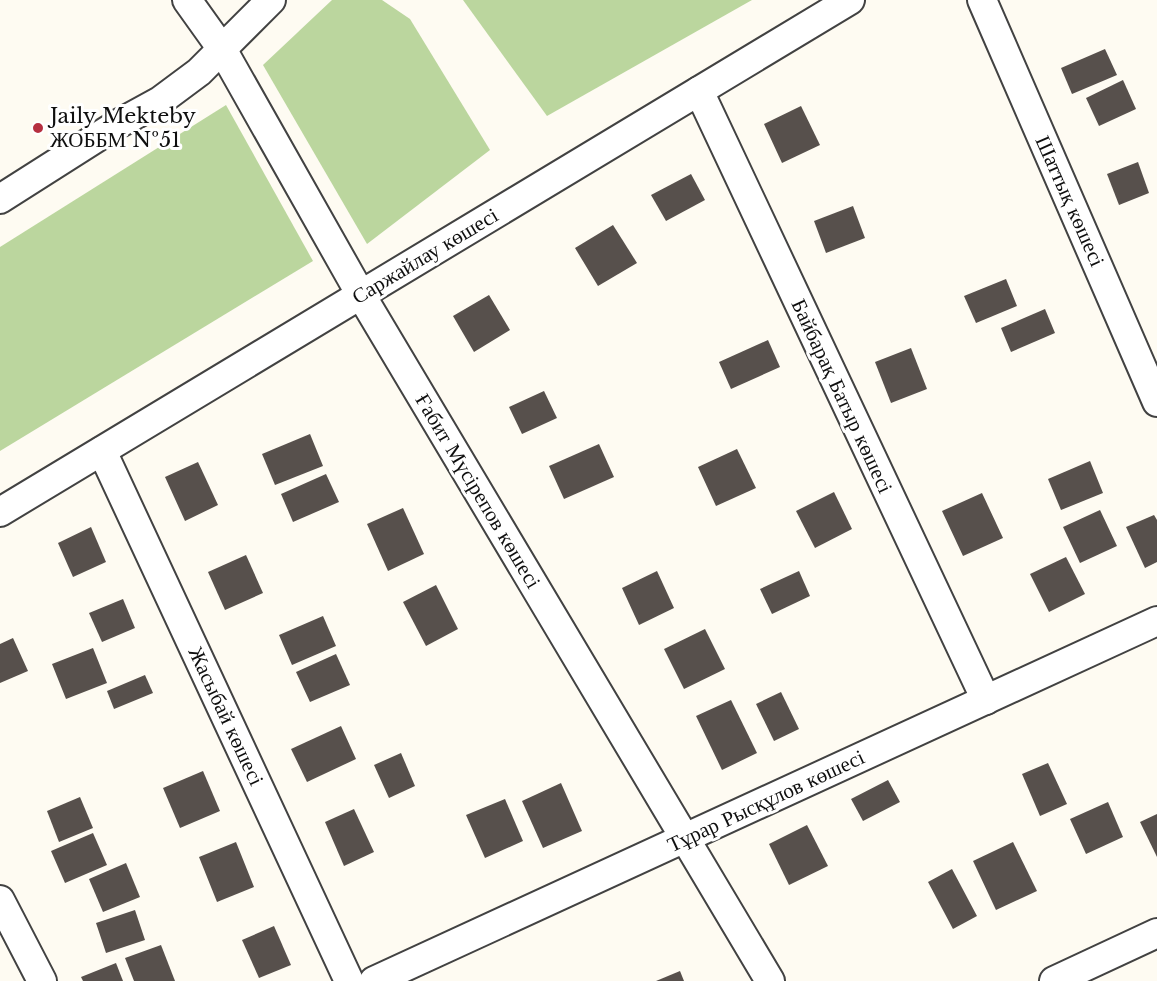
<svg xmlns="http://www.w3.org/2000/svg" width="1157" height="981" font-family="'Libre Baskerville',serif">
  <rect width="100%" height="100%" fill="#fefbf2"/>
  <g fill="#bbd69e">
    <polygon points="332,0 382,0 410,19 490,150 367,244 263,65"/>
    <polygon points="463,0 752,0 547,116"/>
    <polygon points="226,105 313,261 0,451 0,247"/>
  </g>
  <g fill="#57504c">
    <polygon points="1105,49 1117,75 1072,94 1061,68"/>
    <polygon points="1123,80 1136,109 1099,126 1086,98"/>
    <polygon points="801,106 820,145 782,163 764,124"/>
    <polygon points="1138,162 1149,193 1119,205 1107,174"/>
    <polygon points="691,174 705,200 666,221 651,195"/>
    <polygon points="853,206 865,238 826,253 814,221"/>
    <polygon points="613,225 637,263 598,286 575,248"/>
    <polygon points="1006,279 1017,306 976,323 964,296"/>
    <polygon points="489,295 510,330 474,352 453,316"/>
    <polygon points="1045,309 1055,333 1011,352 1001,328"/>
    <polygon points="768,340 780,367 731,389 719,362"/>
    <polygon points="911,348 927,389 891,403 875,362"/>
    <polygon points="544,391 557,418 522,434 509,407"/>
    <polygon points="310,434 323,466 275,485 262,454"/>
    <polygon points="599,444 614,477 564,499 549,466"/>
    <polygon points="737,449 756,488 716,506 698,467"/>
    <polygon points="1090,461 1103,493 1061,510 1048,479"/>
    <polygon points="198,462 218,505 185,521 165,477"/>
    <polygon points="326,474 339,502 293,522 281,494"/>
    <polygon points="834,492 852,529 815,548 796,511"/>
    <polygon points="982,493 1003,538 963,556 942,511"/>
    <polygon points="403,508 424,554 388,571 367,524"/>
    <polygon points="1100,510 1117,546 1080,563 1063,527"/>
    <polygon points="1154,515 1157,520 1157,562 1145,568 1126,527"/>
    <polygon points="91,527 106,562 73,577 58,543"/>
    <polygon points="246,555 263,593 225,610 208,572"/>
    <polygon points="1066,557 1085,594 1049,612 1030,574"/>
    <polygon points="657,571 674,608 639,625 622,588"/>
    <polygon points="799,571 810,596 772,614 760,589"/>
    <polygon points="436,585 458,629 426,646 403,602"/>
    <polygon points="123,599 135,628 102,642 89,613"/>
    <polygon points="323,616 336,646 292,665 279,635"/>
    <polygon points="705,629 725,669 684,689 664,649"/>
    <polygon points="13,638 28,671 0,683 0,644"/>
    <polygon points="93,648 107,683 66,699 52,664"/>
    <polygon points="336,654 350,685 310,702 296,672"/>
    <polygon points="145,675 153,693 114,709 107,691"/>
    <polygon points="781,692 799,729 774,741 756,704"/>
    <polygon points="731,700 757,753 722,770 696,716"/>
    <polygon points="341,726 356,759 307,782 291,749"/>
    <polygon points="401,753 415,786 389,798 374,765"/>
    <polygon points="1048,763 1067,804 1040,816 1022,774"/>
    <polygon points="203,771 220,811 180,828 163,788"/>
    <polygon points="888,780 900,802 863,821 851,799"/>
    <polygon points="561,783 582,831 543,848 522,801"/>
    <polygon points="80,797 93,828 59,842 47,811"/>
    <polygon points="505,799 523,841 485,858 466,815"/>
    <polygon points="1108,802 1123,837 1086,854 1070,819"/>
    <polygon points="354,809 374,852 344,866 325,822"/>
    <polygon points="1157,814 1157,857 1140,822"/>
    <polygon points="807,825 828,866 789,885 769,844"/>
    <polygon points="93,833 107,865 65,883 51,851"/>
    <polygon points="236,842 254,887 217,902 199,857"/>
    <polygon points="1013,842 1037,891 996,910 973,861"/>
    <polygon points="126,863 140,897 103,912 89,879"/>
    <polygon points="952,869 977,916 953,929 928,882"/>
    <polygon points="135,910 145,940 106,953 96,923"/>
    <polygon points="274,926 291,965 259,978 242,940"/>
    <polygon points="161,945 175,981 134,981 125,958"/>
    <polygon points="116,963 123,981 83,981 81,977"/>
    <polygon points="680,971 684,981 656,981"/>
  </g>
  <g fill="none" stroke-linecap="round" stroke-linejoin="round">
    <g stroke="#424242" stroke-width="32">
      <g id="minor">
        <polyline points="187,0 222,49 361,295 770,981"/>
        <polyline points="982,0 1157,402"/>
        <polyline points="699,91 986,700"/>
        <polyline points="0,199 118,124 160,101 199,72 271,0"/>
        <polyline points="102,451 349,981"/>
        <polyline points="0,512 850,0"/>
        <polyline points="0,900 42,981"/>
        <polyline points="374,981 1157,621"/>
        <polyline points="1054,981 1157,933"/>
      </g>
    </g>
    <use href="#minor" stroke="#fff" stroke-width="28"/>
  </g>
  <circle fill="#b63040" stroke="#fff" stroke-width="2" cx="38" cy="128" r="6"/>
  <g text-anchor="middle" stroke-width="6" stroke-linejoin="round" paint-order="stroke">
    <g font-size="21" fill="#0f0f0f" stroke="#fff" text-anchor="start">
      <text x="50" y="123">Jaily Mekteby<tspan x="50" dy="24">ЖОББМ №51</tspan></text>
    </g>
    <g font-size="21" fill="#0f0f0f" stroke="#fff">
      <text transform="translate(1070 201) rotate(66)" y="7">Шаттық көшесі</text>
      <text transform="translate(425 256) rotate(-31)" y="7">Саржайлау көшесі</text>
      <text transform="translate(842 396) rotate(65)" y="7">Байбарақ Батыр көшесі</text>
      <text transform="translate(478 491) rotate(59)" y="7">Ғабит Мүсірепов көшесі</text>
      <text transform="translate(226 716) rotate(65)" y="7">Жасыбай көшесі</text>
      <text transform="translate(766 801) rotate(-25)" y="7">Тұрар Рысқұлов көшесі</text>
    </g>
  </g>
</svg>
